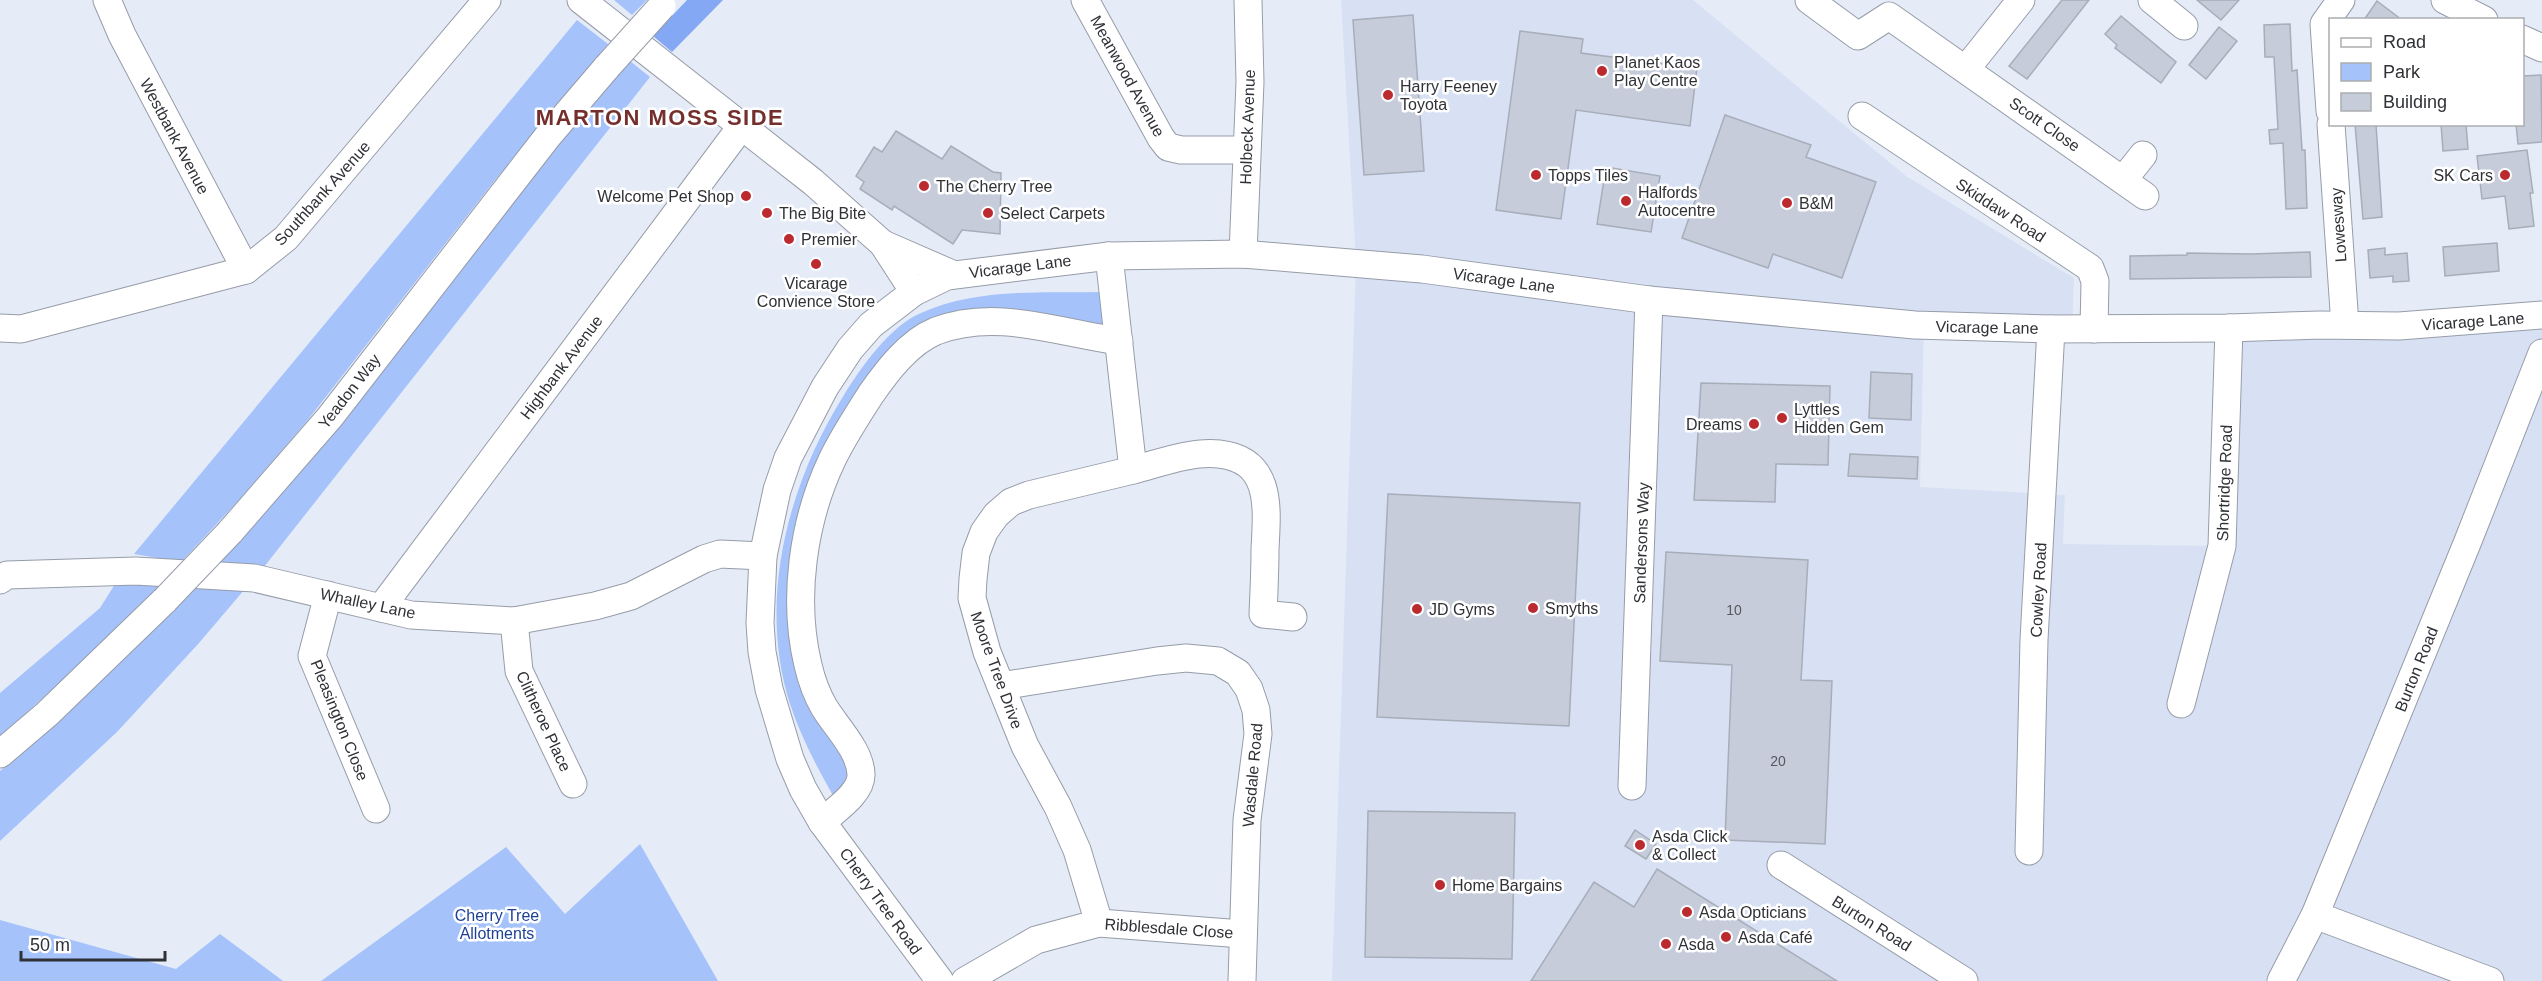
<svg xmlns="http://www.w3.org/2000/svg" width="2542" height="981" font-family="Arial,sans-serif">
  <rect width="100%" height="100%" fill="#e5ecf8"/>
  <polygon fill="#d8e1f4" points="1341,0 1693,0 1906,176 2074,278 2072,329 1924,326 1920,487 2065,495 2063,544 2222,546 2229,328 2542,315 2542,981 1332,981 1356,263"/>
  <g fill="#a5c2fb">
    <polygon points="614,0 647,0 632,15"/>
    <polygon points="577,20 608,44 495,180 307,421 240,499 181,562 134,554"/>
    <polygon points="630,61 650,77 260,572 214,567 565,135"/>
    <path d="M1100 292 1104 339 934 332 832 461 802 626 855 755 839 806C820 773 802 740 790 704 757 600 788 484 844 395 861 367 890 326 921 313 976 288 1041 293 1100 292Z"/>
    <polygon points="117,581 164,582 128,620 0,737 0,693 100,608"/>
    <polygon points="201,581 250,583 199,643 117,732 0,841 0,771 66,712"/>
    <polygon points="640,844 718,981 321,981 506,847 565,914"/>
    <polygon points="0,920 176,969 220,934 283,981 0,981"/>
  </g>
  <polygon fill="#84a8f3" points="687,0 723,0 672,52 653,36"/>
  <g fill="#c6ccd9" stroke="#a7adb9" stroke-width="1.5">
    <polygon points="2062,0 2089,0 2027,79 2009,66"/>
    <polygon points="2197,0 2239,0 2221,20"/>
    <polygon points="2377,1 2402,20 2364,20"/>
    <polygon points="1413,15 1424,171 1364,175 1353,20"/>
    <polygon points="2121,16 2176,62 2161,83 2115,48 2117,45 2105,34"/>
    <polygon points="2290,24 2292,71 2297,70 2302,150 2305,150 2307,208 2286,209 2283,143 2270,144 2269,130 2278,129 2274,57 2265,57 2264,25"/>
    <polygon points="2219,27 2237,41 2206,79 2189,65"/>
    <polygon points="1520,31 1583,39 1581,53 1697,68 1690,126 1576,110 1561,219 1496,210"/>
    <polygon points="2541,75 2542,142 2518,144 2516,124 2523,124 2523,76"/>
    <polygon points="1725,115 1811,145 1806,157 1876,182 1842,278 1773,254 1768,268 1682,238"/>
    <polygon points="2355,124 2376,124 2382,217 2363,219"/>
    <polygon points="2441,124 2466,124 2468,149 2443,151"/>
    <polygon points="896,131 942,159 951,146 993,172 1001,173 1000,234 962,230 953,244 894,206 892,210 860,189 864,182 856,176 874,147 882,152"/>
    <polygon points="2527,150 2533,193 2530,193 2534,226 2509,229 2505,196 2482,199 2477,156"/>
    <polygon points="1606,167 1660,176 1651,232 1597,224"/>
    <polygon points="2497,243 2499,271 2445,276 2443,247"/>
    <polygon points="2385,248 2385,255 2407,253 2409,281 2393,282 2393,276 2370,278 2368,250"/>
    <polygon points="2310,252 2311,277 2130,279 2130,256 2187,255 2187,253 2251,254"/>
    <polygon points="1871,372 1912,374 1911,420 1869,418"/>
    <polygon points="1701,383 1830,386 1828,465 1776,464 1775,502 1694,500"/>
    <polygon points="1850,454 1918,457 1917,479 1848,476"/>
    <polygon points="1388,494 1580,503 1569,726 1377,717"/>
    <polygon points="1666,552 1808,560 1801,680 1832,681 1825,844 1725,840 1732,665 1660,661"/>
    <polygon points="1368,811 1515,813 1512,959 1365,957"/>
    <polygon points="1635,830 1656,844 1646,859 1625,846"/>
    <polygon points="1657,869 1837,981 1531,981 1594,882 1634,907"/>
  </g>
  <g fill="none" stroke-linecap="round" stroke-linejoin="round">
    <g stroke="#969ca8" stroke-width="29">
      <g id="minor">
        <polyline points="107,0 122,35 246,270"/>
        <polyline points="581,0 813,182 883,244 914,292"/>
        <polyline points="1085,0 1161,138 1168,147 1181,150 1246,150"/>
        <polyline points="1809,0 1858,36 1889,16 2145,196"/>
        <polyline points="2152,0 2184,26"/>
        <polyline points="2445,0 2484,20"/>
        <polyline points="2522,39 2542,48"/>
        <polyline points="1966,69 2021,0"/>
        <polyline points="2330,111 2324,24 2341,0"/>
        <polyline points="1862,116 2090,268 2095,281 2094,329"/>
        <polyline points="2331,124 2345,325"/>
        <polyline points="2123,180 2143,155"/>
        <polyline points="883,244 952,274"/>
        <polyline points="1243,254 1250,82 1248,0"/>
        <polyline points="0,328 21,329 246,270 286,238 487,0"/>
        <path d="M1133 470C1160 463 1191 451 1219 454 1273 460 1267 509 1265 549 1265 571 1264 592 1263 614L1293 617"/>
        <polyline points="230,532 330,417 548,136 607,67"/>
        <polyline points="0,580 7,575 136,571 254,578 411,615 514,621 595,606 631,596 704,559 720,554 763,556"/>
        <polyline points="328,595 312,656 376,809"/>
        <polyline points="381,608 741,127"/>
        <polyline points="514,621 519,671 573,784"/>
        <polyline points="1001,686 1157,661 1186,658 1218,661 1238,673 1249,689 1256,710 1258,734 1247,820 1242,981"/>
        <polyline points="2181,704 2222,546 2229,328"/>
        <polyline points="0,754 47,714 165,600"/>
        <polyline points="1632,786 1649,300"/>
        <path d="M822 822C835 810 862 793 861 774 860 750 836 727 824 707 817 695 811 678 808 665 792 599 803 521 832 460 843 437 857 416 871 394 887 371 909 342 936 331 997 308 1058 333 1119 341"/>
        <polyline points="2029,851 2034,640 2051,329"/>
        <polyline points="1781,865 1964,981"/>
        <polyline points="2315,915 2490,981"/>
        <polyline points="1099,923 1077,850 1058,807 1025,746 987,652 972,598 973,579 976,553 984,532 996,515 1011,502 1029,495 1133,470 1109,256"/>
        <polyline points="940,981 822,822 803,789 790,759 769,689 762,652 760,623 763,556 777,490 788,458 825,387 850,349 871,325 914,292 947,276 1109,256 1243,254 1422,269 1649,300 1915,325 2051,329 2229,328 2320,325 2399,326 2542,315"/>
        <polyline points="965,981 1036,940 1099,923 1242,934"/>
        <polyline points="2281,981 2315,915 2468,541 2542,353"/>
      </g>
    </g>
    <use href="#minor" stroke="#fff" stroke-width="27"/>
    <g stroke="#969ca8" stroke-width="29" stroke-linecap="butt">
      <g id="minor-bridge">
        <polyline points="607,67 662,6"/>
        <polyline points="165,600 230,532"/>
      </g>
    </g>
    <use href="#minor-bridge" stroke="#fff" stroke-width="27"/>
  </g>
  <g fill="#ba2a2f" stroke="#fff" stroke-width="2">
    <circle cx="1602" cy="71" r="6"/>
    <circle cx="1388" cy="95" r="6"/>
    <circle cx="1536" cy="175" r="6"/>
    <circle cx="2505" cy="175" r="6"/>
    <circle cx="924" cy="186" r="6"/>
    <circle cx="746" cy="196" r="6"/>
    <circle cx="1626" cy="201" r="6"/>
    <circle cx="1787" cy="203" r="6"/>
    <circle cx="767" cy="213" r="6"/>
    <circle cx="988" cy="213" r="6"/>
    <circle cx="789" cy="239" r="6"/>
    <circle cx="816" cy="264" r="6"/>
    <circle cx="1782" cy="418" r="6"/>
    <circle cx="1754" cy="424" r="6"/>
    <circle cx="1533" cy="608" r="6"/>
    <circle cx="1417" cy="609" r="6"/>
    <circle cx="1640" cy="845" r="6"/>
    <circle cx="1440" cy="885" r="6"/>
    <circle cx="1687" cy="912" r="6"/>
    <circle cx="1726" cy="937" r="6"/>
    <circle cx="1666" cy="944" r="6"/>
  </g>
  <g text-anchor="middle" stroke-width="5" stroke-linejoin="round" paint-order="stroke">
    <g font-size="14" fill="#55585f">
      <text x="1734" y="615">10</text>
      <text x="1778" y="766">20</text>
    </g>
    <g font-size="16" fill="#2f3136" stroke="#fff" text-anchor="start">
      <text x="1614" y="68">Planet Kaos<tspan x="1614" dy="18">Play Centre</tspan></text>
      <text x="1400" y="92">Harry Feeney<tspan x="1400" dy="18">Toyota</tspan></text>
      <text x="1548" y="181">Topps Tiles</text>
      <text x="2493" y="181" text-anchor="end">SK Cars</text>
      <text x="936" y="192">The Cherry Tree</text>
      <text x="1638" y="198">Halfords<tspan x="1638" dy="18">Autocentre</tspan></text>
      <text x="734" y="202" text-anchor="end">Welcome Pet Shop</text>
      <text x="1799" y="209">B&amp;M</text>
      <text x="779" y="219">The Big Bite</text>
      <text x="1000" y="219">Select Carpets</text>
      <text x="801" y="245">Premier</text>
      <text x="816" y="289" text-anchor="middle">Vicarage<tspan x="816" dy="18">Convience Store</tspan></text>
      <text x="1794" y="415">Lyttles<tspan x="1794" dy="18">Hidden Gem</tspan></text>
      <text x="1742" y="430" text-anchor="end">Dreams</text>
      <text x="1545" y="614">Smyths</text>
      <text x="1429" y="615">JD Gyms</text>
      <text x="1652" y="842">Asda Click<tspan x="1652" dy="18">&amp; Collect</tspan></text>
      <text x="1452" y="891">Home Bargains</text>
      <text x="1699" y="918">Asda Opticians</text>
      <text x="1738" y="943">Asda Café</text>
      <text x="1678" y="950">Asda</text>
    </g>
    <g font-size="16" fill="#2f3136" stroke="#fff">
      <text transform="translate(1128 76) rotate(61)" y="6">Meanwood Avenue</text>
      <text transform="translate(2045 124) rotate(35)" y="6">Scott Close</text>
      <text transform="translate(1247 127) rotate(-88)" y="6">Holbeck Avenue</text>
      <text transform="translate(175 136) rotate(62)" y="6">Westbank Avenue</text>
      <text transform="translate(322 193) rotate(-48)" y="6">Southbank Avenue</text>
      <text transform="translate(2001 210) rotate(33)" y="6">Skiddaw Road</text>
      <text transform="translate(2338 225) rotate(-94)" y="6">Lowesway</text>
      <text transform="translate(1020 266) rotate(-7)" y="6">Vicarage Lane</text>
      <text transform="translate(1504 280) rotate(8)" y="6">Vicarage Lane</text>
      <text transform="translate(2473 321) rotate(-4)" y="6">Vicarage Lane</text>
      <text transform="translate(1987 327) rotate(1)" y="6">Vicarage Lane</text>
      <text transform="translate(561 367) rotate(-53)" y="6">Highbank Avenue</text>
      <text transform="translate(349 391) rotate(-52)" y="6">Yeadon Way</text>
      <text transform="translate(2224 483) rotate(-88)" y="6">Shortridge Road</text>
      <text transform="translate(1641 543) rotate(-88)" y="6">Sandersons Way</text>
      <text transform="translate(2038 590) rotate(-87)" y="6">Cowley Road</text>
      <text transform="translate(368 603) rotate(12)" y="6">Whalley Lane</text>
      <text transform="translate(2416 669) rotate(-68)" y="6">Burton Road</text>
      <text transform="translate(997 670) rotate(70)" y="6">Moore Tree Drive</text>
      <text transform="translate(340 720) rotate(68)" y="6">Pleasington Close</text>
      <text transform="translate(544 721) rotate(65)" y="6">Clitheroe Place</text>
      <text transform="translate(1252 775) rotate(-85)" y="6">Wasdale Road</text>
      <text transform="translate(881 901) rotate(54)" y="6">Cherry Tree Road</text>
      <text transform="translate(1872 923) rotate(32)" y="6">Burton Road</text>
      <text transform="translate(1169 928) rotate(4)" y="6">Ribblesdale Close</text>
    </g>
    <g font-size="16" fill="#1e4196" stroke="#fff">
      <text x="497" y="921">Cherry Tree<tspan x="497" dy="18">Allotments</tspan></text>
    </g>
    <g font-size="22" font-weight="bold" letter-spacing="1.5" fill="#742e2b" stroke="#fff">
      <text x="660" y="125">MARTON MOSS SIDE</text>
    </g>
  </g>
  <rect x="2329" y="18" width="195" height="108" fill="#ffffff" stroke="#acadaf" stroke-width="1.5"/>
  <rect x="2341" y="38" width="30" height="9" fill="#ffffff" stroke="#acadaf" stroke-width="1.5"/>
  <text x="2383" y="48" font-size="18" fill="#2f3136">Road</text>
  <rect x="2341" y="63" width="30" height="18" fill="#a5c2fb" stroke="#acadaf" stroke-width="1.5"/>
  <text x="2383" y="78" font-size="18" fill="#2f3136">Park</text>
  <rect x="2341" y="93" width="30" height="18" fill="#c6ccd9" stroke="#acadaf" stroke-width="1.5"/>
  <text x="2383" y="108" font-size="18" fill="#2f3136">Building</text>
  <path d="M21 951v9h144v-9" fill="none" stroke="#2f3136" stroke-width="3"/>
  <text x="30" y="951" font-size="18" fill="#2f3136" stroke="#ffffff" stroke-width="4.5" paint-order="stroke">50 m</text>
</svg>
